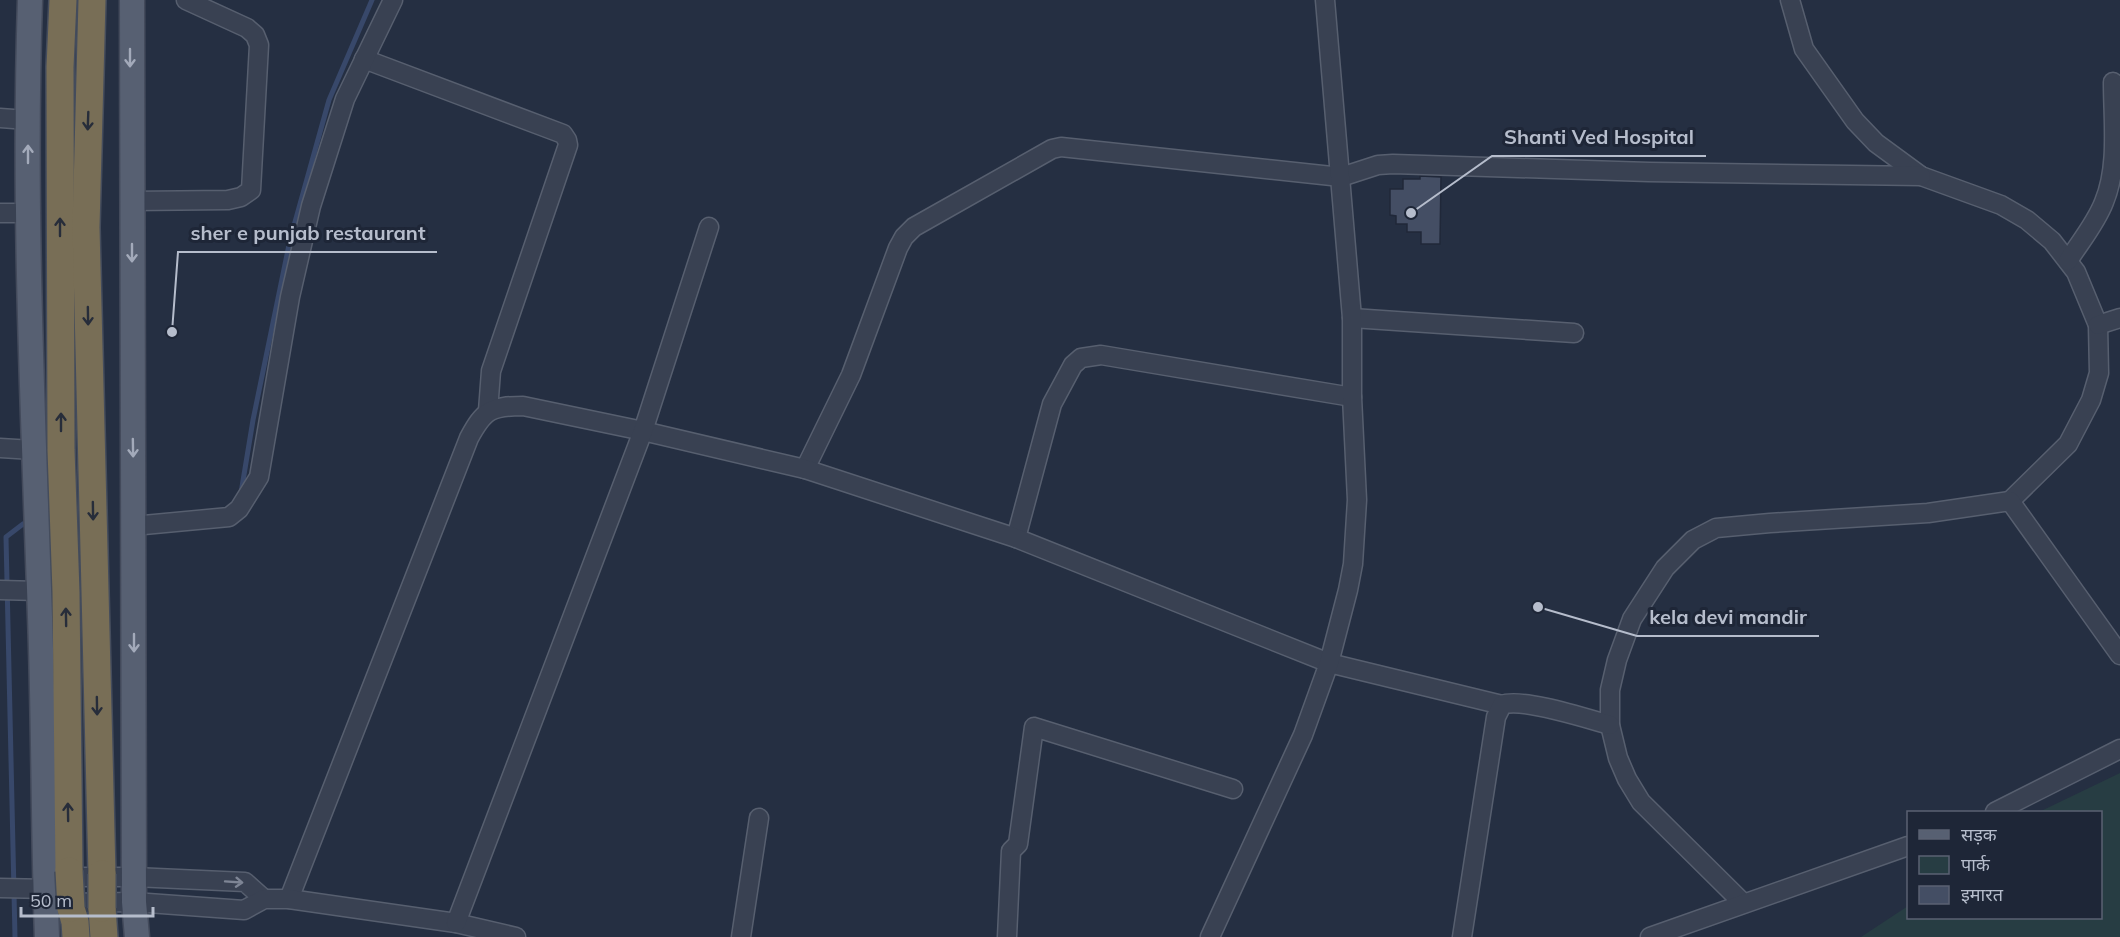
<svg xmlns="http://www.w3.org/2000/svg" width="2120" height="937" font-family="Mulish,'Noto Sans Devanagari',sans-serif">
  <rect width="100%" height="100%" fill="#252f42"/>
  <polygon fill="#273d43" points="2120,773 2120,937 1861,937 1908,906 1908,918 2100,918 2100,812 2039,812"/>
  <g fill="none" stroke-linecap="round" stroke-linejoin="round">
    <g stroke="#38486a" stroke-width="5">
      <polyline points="241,493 253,420 290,240 329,100 372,0"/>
      <polyline points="15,937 6,537 23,524"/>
    </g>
  </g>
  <polygon fill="#444e64" stroke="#202839" stroke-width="1.5" points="1420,176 1441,177 1440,244 1421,244 1421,232 1407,232 1407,224 1396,224 1396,216 1390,215 1390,189 1403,189 1403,179 1420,179"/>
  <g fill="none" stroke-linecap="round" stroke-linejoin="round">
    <g stroke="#575f6f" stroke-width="21">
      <g id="minor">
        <polyline points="1790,0 1804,49 1855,121 1876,143 1921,176 2001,205 2027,220 2052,241 2076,272 2098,325 2099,373 2091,400 2068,444 2010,501"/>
        <polyline points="364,59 563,134 567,140 568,145 491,371 488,411"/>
        <polyline points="0,118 27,120"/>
        <polyline points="131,201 228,200 241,197 251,190 259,45 255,35 247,28 186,0"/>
        <polyline points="0,213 28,213"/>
        <path d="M2068 261C2080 242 2096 223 2104 202 2119 166 2113 121 2113 82"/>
        <polyline points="1352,318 1574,333"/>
        <polyline points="2098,325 2120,318"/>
        <polyline points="0,448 33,450"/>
        <polyline points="805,469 851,375 898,248 904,237 914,227 1052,149 1061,147 1341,177 1378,165 1393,164 1649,172 1921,176"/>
        <polyline points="133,526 229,517 239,509 259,477 290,297 311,206 345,99 393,0"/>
        <polyline points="1016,538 1052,404 1073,365 1081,358 1101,355 1352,397"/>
        <polyline points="0,590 39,591"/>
        <polyline points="1995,812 2120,749"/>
        <polyline points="60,879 62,877 134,877 245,882 264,899"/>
        <polyline points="0,888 50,889"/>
        <path d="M289 899 469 438C484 410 491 406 523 406L643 431 805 469 1016 538 1329 663 1502 705"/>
        <polyline points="61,900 64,903 134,902 244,910 264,899 289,899 456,923 516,937"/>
        <polyline points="1743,903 1641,802 1627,779 1618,758 1610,725 1610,690 1617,660 1632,619 1665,568 1693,540 1716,528 1770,523 1928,513 2010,501 2120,655"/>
        <polyline points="456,923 643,431 709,227"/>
        <polyline points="741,937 759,818"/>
        <polyline points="1007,937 1011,851 1018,844 1034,727 1233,789"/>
        <polyline points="1210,937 1303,735 1329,663 1348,590 1353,564 1357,500 1352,397 1352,318 1325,0"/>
        <path d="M1462 937 1496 717 1502 705C1521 697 1588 719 1610 725"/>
        <polyline points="1650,937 1908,846"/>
      </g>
    </g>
    <g stroke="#434a5b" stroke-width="27">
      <g id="major">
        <path d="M30 0C23 206 33 411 40 617 44 724 43 830 47 937"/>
        <polyline points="132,0 134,902 137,937"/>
      </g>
    </g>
    <g stroke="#444c5c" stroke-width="30">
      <g id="highway">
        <polyline points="63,0 60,67 61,450 66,592 69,871"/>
        <polyline points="92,0 86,227 102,874"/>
        <polyline points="71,908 75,922 76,937"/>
        <polyline points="102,908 104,937"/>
      </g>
    </g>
    <use href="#minor" stroke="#394152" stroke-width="18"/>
    <use href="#major" stroke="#576072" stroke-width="24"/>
    <use href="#highway" stroke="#786e56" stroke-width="27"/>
    <g stroke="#444c5c" stroke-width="30" stroke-linecap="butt">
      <g id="highway-bridge">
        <polyline points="69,871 71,908"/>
        <polyline points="102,874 102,908"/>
      </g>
    </g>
    <use href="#highway-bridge" stroke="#786e56" stroke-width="27"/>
  </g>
  <defs><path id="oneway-shaft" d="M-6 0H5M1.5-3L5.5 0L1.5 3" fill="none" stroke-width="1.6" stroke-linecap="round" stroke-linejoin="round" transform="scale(1.5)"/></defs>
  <g stroke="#a3aaba">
    <use href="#oneway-shaft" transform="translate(130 58) rotate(90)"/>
    <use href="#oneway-shaft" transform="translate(28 154) rotate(-90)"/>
    <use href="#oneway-shaft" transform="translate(132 253) rotate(90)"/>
    <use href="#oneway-shaft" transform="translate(133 448) rotate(89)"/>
    <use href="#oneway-shaft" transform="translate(134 643) rotate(90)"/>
  </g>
  <g stroke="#272d3a">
    <use href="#oneway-shaft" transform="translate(88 121) rotate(92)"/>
    <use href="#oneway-shaft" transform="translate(60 227) rotate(-90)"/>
    <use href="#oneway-shaft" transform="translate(88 316) rotate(89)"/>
    <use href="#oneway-shaft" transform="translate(61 422) rotate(-90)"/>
    <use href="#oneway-shaft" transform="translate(93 511) rotate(89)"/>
    <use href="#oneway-shaft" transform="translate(66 617) rotate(-91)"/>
    <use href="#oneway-shaft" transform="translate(97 706) rotate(89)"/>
    <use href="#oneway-shaft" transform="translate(68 812) rotate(-91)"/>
  </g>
  <use stroke="#7e8595" href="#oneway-shaft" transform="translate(234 882) rotate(4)"/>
  <path fill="none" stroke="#b6bdcc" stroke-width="2" d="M1411 213L1492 156H1706M172 332L178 252H437M1538 607L1637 636H1819"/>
  <g fill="#b6bdcc" stroke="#1e2637" stroke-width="2">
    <circle cx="1411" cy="213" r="6"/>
    <circle cx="172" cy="332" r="6"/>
    <circle cx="1538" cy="607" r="6"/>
  </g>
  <g font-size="20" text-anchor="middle" font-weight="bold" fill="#b6bdcc" stroke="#1e2637" stroke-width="6" stroke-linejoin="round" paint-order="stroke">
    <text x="1599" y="144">Shanti Ved Hospital</text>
    <text x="308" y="240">sher e punjab restaurant</text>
    <text x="1728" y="624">kela devi mandir</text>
  </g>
  <rect x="1907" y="811" width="195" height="108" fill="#1e2637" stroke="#5b6273" stroke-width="1.5"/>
  <rect x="1919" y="830" width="30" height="9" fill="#576072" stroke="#5b6273" stroke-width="1.5"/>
  <text x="1961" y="841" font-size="18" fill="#b6bdcc">सड़क</text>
  <rect x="1919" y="856" width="30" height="18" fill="#273d43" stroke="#5b6273" stroke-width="1.5"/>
  <text x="1961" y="871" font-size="18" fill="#b6bdcc">पार्क</text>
  <rect x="1919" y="886" width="30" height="18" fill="#444e64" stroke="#5b6273" stroke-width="1.5"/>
  <text x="1961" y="901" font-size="18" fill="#b6bdcc">इमारत</text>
  <path d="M21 907v9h132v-9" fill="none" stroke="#b6bdcc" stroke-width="3"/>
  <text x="30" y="907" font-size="18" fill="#b6bdcc" stroke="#1e2637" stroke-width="4.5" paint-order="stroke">50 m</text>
</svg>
